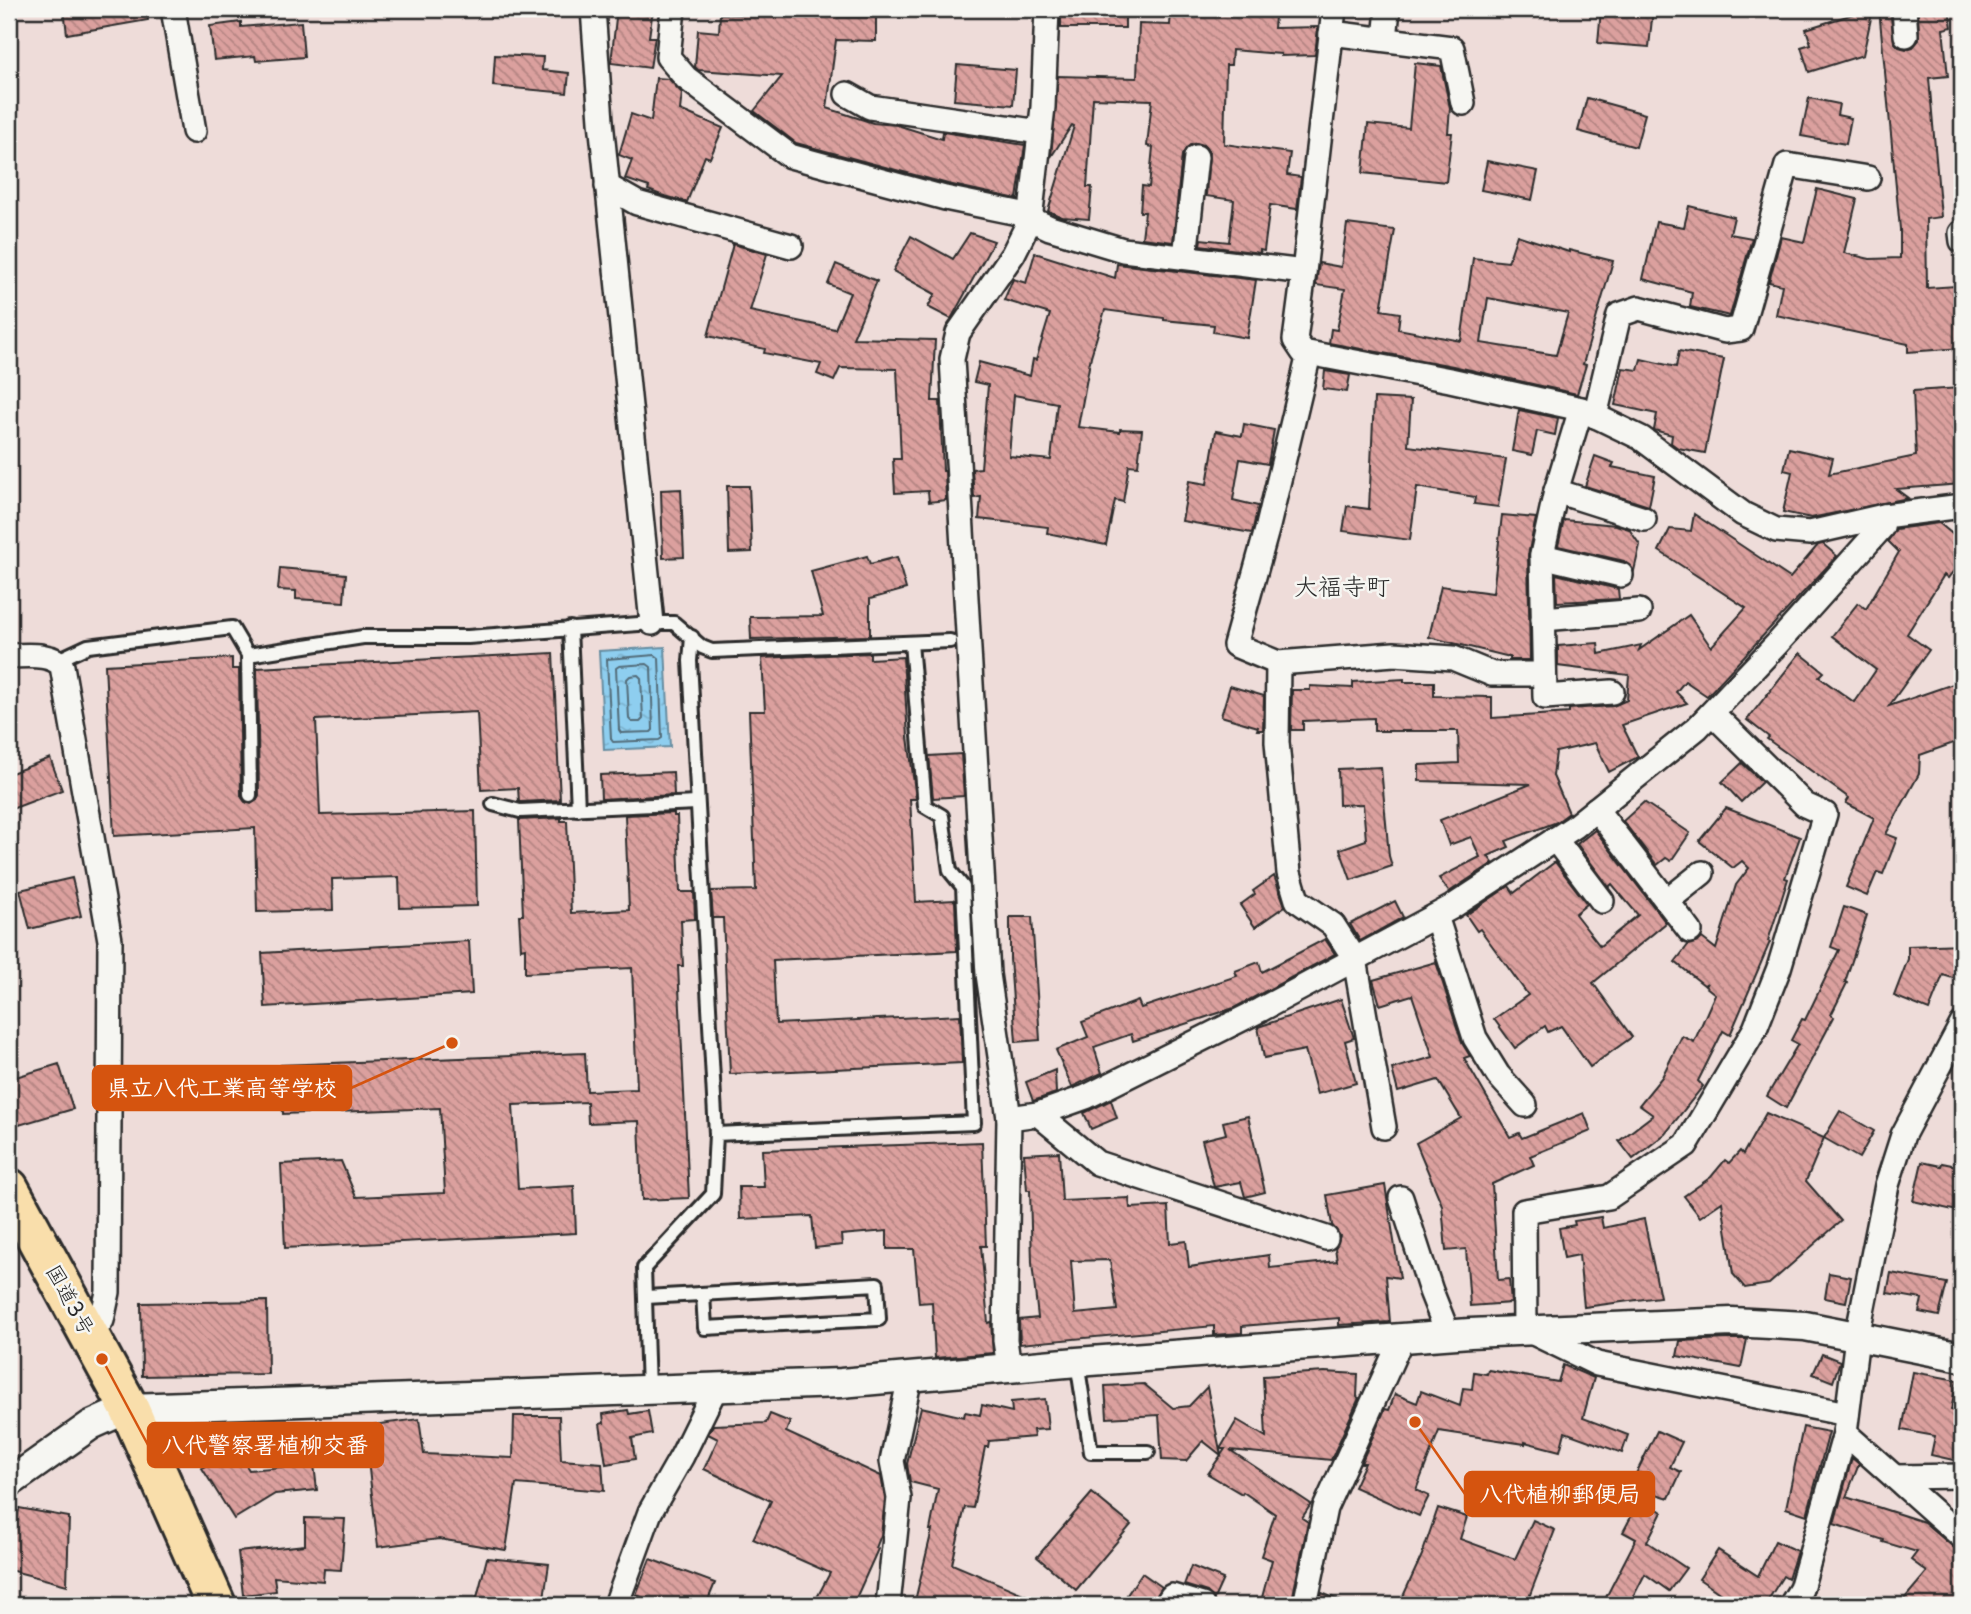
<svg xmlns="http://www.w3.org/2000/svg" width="1971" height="1614" font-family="'Playpen Sans','Klee One',sans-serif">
  <defs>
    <pattern id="water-ripples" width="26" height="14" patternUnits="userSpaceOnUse" patternTransform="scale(1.75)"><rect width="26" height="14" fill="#8eceef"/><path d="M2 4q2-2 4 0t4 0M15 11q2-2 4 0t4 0" fill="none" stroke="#7bb1cd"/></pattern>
    <pattern id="building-back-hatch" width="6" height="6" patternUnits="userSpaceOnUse" patternTransform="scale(1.75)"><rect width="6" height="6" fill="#dba09e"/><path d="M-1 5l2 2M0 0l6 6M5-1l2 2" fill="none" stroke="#b28381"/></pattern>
  </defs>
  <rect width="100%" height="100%" fill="#eedcd9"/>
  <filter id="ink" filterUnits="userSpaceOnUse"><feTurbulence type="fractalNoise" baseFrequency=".0143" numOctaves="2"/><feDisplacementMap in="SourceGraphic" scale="14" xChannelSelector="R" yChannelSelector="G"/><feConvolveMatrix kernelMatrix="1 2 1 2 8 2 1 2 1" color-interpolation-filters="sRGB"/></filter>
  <g filter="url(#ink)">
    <polygon fill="url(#water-ripples)" stroke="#668da1" stroke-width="2" points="665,647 670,747 604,750 599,651"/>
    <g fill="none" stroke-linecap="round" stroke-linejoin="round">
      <g stroke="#536c79" stroke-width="2">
        <polygon points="655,655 659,658 662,738 659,740 613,742 611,739 607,659"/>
        <polygon points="647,664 651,667 653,730 651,732 621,733 619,730 616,668 619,666"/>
        <polygon points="638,675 641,678 643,719 640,722 632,722 629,719 627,679 630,676"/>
      </g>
    </g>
    <g fill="url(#building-back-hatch)" stroke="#2b2b2b" stroke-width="2" fill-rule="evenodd">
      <polygon points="64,9 147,9 148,20 67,34"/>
      <polygon points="617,9 653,9 649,37 655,37 650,68 611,63"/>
      <polygon points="741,9 839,9 838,17 876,17 876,41 836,40 827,108 873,123 897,125 942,139 943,132 1025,145 1017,199 948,184 796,143 754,111 782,76 698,70 695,67 698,30 719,32 720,14 741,15"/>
      <rect x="1061" y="9" width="64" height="19"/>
      <polygon points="1601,9 1653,9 1649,47 1598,43"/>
      <polygon points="1869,9 1873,9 1863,55 1809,72 1801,47 1811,44 1806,29"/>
      <polygon points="1879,9 1890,9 1894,42 1899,47 1906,49 1913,47 1919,40 1918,9 1949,9 1952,27 1943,29 1948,76 1929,78 1941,217 1926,219 1927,288 1956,286 1962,348 1908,352 1908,344 1776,315 1782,285 1769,282 1781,237 1804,242 1817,189 1857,199 1844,253 1870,259 1900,258 1900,229"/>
      <polygon points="1171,12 1275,17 1274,28 1318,27 1315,55 1281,56 1281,54 1232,50 1231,65 1226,65 1224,144 1290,153 1287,175 1301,177 1297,209 1270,205 1264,251 1260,250 1260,253 1200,245 1201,239 1229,242 1234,200 1206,196 1209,152 1204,145 1197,143 1190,145 1182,155 1173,242 1142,238 1145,212 1140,212 1142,186 1149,187 1153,147 1147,146 1152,100 1093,98 1087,187 1092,187 1089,219 1062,217 1048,211 1074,126 1072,125 1051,157 1058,76 1137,78 1139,24 1170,25"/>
      <polygon points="241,22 241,27 301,22 304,57 256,61 255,56 214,60 210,26"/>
      <polygon points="495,55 543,57 542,70 569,73 567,93 493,86"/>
      <polygon points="1415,63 1441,66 1450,108 1448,133 1452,133 1446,182 1363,173 1368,124 1409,128"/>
      <polygon points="957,65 1016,70 1013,105 954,100"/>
      <polygon points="656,78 669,79 682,93 680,110 723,128 710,158 705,156 687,202 661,195 648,190 649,187 625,179 632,160 619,155 631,114 651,121"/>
      <polygon points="1587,98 1645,114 1636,147 1578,131"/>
      <polygon points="1809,98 1839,104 1837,115 1851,118 1846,144 1801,136"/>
      <polygon points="1487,161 1538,171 1532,200 1481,190"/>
      <polygon points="1689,206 1734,217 1730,234 1752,238 1730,316 1690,307 1692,292 1643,279 1656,222 1684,227"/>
      <path d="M1347 224 1395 230 1381 310 1400 313 1398 329 1461 341 1473 258 1508 262 1517 235 1569 252V250L1613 261 1583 364 1586 365 1577 394 1453 366 1329 343 1331 329 1337 330 1345 289 1316 285 1319 263 1341 267ZM1488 298 1568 313 1556 355 1481 343Z"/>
      <polygon points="970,233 994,241 951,319 928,307 935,294 893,271 911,236 953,259"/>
      <polygon points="733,244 767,254 750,311 835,329 850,293 828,284 836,264 877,281 853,338 935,340 932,401 940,401 943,471 945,471 946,500 929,502 928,491 895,493 893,459 901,459 897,369 840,368 834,381 817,374 821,364 764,353 765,349 708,336"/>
      <path d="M1035 253 1115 278 1117 264 1256 280 1247 338 1213 332 1214 325 1164 320V318L1105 310 1091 356 1078 427 1120 432V429L1142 430 1138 466 1129 465 1123 502 1115 500 1106 545 1047 533 1048 527 979 519 981 497 974 498 972 469 981 468 988 385 974 382 979 362 1030 376 1033 359 1036 360 1050 314 1004 300 1013 279 1026 283ZM1014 395 1057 403 1051 460 1009 456Z"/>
      <polygon points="1679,351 1724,359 1705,453 1678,448 1671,443 1672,435 1654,430 1657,414 1615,405 1623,368 1638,370 1641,359 1676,367"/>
      <polygon points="1325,371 1350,375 1347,392 1323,389"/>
      <polygon points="1961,388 1962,421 1958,421 1962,484 1896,489 1908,498 1811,518 1783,512 1792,472 1784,470 1789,448 1833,458 1829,474 1916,456 1913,391"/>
      <polygon points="1374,398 1411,400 1408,446 1506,459 1498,507 1474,504 1475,497 1417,487 1410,540 1343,531 1347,506 1369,509"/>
      <polygon points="1519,410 1558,418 1555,435 1537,431 1532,455 1512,451"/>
      <polygon points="1244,424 1274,430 1268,464 1240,459 1233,500 1258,506 1252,533 1182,521 1189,481 1207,484 1216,431 1242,436"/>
      <polygon points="1595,456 1614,463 1612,467 1655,476 1649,506 1585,486"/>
      <polygon points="727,486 749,486 752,552 729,553"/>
      <polygon points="681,489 684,557 663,558 661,490"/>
      <polygon points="1694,514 1790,578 1818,545 1823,544 1837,556 1707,696 1685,681 1676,692 1687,703 1622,725 1638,757 1609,772 1595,743 1556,752 1553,776 1569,813 1557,822 1506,841 1509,847 1488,856 1493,863 1449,892 1439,878 1480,857 1471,837 1449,845 1440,820 1531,784 1419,781 1419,765 1459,763 1458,731 1374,731 1374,718 1303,721 1303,730 1291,730 1292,690 1310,690 1310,686 1353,688 1353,682 1404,679 1404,682 1434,682 1434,696 1492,697 1492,718 1569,713 1569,709 1613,706 1627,700 1629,675 1558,666 1558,646 1598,643 1599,654 1641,645 1639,650 1689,615 1711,647 1746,608 1659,551 1670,529 1691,531"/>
      <polygon points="1502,515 1536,518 1528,555 1530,660 1510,660 1510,657 1429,637 1441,586 1493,593"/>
      <polygon points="1564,520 1616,525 1629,529 1640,545 1634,571 1624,561 1558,546"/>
      <polygon points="1939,523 1962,542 1962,560 1948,578 1944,575 1907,634 1929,650 1889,706 1953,684 1958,697 1962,695 1962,740 1920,755 1919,774 1886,834 1897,838 1883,874 1877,872 1867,896 1846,887 1874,818 1846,803 1849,798 1767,739 1769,737 1747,720 1800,653 1824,672 1819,677 1854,702 1876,670 1832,636 1858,603 1866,609 1899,552 1888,541 1896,529"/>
      <polygon points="867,556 870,564 897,557 906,589 870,599 870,636 751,639 750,617 823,616 811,571"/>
      <polygon points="280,568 346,574 344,602 296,599 296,591 278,590"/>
      <polygon points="1556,574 1618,589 1619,599 1557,602"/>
      <polygon points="553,653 560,800 521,802 519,802 518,788 481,790 477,712 316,720 320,815 475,811 477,906 400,908 399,877 332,879 333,910 257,912 255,828 114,836 105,665 232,658 232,669 239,669 241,796 245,802 251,804 257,800 259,795 257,668"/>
      <polygon points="870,653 870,659 903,657 908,737 916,799 910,799 916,902 955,900 957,951 773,960 776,1024 960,1015 962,1063 730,1074 723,918 713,918 711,891 756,890 749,711 765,711 762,658"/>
      <polygon points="1230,686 1264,696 1263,730 1257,730 1258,727 1221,716"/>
      <polygon points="961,754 964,796 933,798 929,756"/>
      <polygon points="50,758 62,790 9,810 9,774"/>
      <polygon points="1742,763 1762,782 1741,802 1722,782"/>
      <polygon points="1381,767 1389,856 1392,866 1351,880 1340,849 1366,840 1363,804 1339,805 1338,769"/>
      <polygon points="673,772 674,795 601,799 600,775"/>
      <polygon points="1644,802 1690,833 1671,861 1666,858 1657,865 1623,821"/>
      <polygon points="1726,808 1800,837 1785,878 1788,879 1768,941 1770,942 1730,1035 1723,1031 1698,1081 1703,1086 1665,1134 1633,1159 1619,1141 1653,1115 1639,1105 1662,1077 1682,1036 1694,1042 1715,994 1705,986 1707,983 1704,985 1675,962 1688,945 1698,942 1702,938 1716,949 1736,885 1749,868 1742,861 1733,868 1699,841"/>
      <polygon points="674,813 674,816 677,816 680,892 694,892 695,919 681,920 683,966 678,966 689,1198 642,1200 639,1121 588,1123 587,1102 513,1105 518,1189 574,1186 576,1233 285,1248 281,1164 341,1161 356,1197 445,1193 440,1108 283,1114 281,1065 585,1053 587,1091 637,1089 632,968 525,973 525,948 521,949 519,915 523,915 519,820 561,818 561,821 567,821 571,913 629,910 625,815"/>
      <polygon points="1595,830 1666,923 1593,983 1632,1037 1590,1067 1561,1026 1548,1032 1545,1026 1515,1048 1494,1019 1528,995 1480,929 1477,931 1466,915 1509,886 1514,893 1555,862 1587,904 1575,914 1600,946 1638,915 1612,884 1609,887 1577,844"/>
      <polygon points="1274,876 1285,906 1255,927 1240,905 1255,894 1253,891"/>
      <polygon points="72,878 81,916 30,929 20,890"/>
      <polygon points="1395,901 1403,917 1360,941 1350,924"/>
      <polygon points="1844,907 1867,915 1845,982 1847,983 1831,1015 1834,1017 1786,1108 1767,1096 1798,1044 1791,1040 1802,1019 1805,1020 1839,950 1831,947"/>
      <polygon points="1010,917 1032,917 1040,1040 1016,1042 1010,959"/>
      <polygon points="1325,939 1335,954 1234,1008 1133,1041 1131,1034 1094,1047 1102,1073 1072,1087 1056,1050 1088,1037 1082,1022 1138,1001 1141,1008 1237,976 1235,971 1259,962 1262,972"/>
      <polygon points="469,941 472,994 265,1007 262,953"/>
      <polygon points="1962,944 1962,981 1943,975 1929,1010 1894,996 1908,959 1908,946"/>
      <polygon points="1436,962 1462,1043 1470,1056 1464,1058 1510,1137 1519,1133 1522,1138 1584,1113 1591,1131 1530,1156 1534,1165 1492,1184 1498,1280 1509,1279 1511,1303 1470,1306 1466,1249 1446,1251 1442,1205 1416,1143 1461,1118 1438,1080 1398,1092 1392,1069 1433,1057 1412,995 1380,1005 1373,980"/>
      <polygon points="1341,999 1354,1038 1345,1041 1356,1083 1317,1094 1305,1050 1264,1058 1258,1027"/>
      <polygon points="59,1064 73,1109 9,1128 9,1079"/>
      <polygon points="1055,1070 1056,1093 1033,1101 1026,1082"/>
      <polygon points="1111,1100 1117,1118 1091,1129 1084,1113"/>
      <polygon points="1840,1111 1874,1131 1859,1158 1824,1138"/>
      <polygon points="1766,1113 1824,1138 1806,1181 1841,1221 1769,1284 1745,1288 1733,1274 1722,1202 1700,1217 1684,1196 1711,1177 1725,1160 1729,1163 1740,1151 1743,1154"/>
      <polygon points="1248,1116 1265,1192 1245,1197 1241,1182 1214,1187 1202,1140 1226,1134 1223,1122"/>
      <polygon points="982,1142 986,1246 981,1246 988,1323 991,1322 993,1353 935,1358 932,1302 919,1303 914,1249 887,1249 887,1231 841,1235 842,1245 815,1248 812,1216 740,1219 739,1187 764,1187 762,1150"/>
      <path d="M1059 1152 1062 1201 1129 1198 1130 1208 1168 1206 1170 1243 1186 1241 1189 1267 1269 1255 1270 1268 1337 1261 1335 1248 1340 1236 1332 1225 1327 1195 1385 1185 1400 1278 1386 1276 1390 1322 1339 1325V1318L1242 1326V1333L1214 1335V1326L1020 1344 1019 1320 1038 1318 1032 1263 1030 1190H1027L1024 1154ZM1110 1260 1117 1310 1075 1314 1071 1261Z"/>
      <polygon points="1922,1162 1941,1166 1942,1163 1962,1167 1962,1212 1913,1201"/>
      <polygon points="1601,1217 1603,1228 1644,1219 1660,1297 1584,1307 1579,1255 1564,1258 1559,1228 1575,1225 1574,1221"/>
      <polygon points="1829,1273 1851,1277 1846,1302 1825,1298"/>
      <polygon points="1891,1273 1947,1283 1939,1316 1919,1312 1922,1299 1887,1293"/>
      <polygon points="267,1301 268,1374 142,1376 141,1303"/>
      <polygon points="1729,1339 1747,1339 1741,1368 1677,1356 1680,1341"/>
      <polygon points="1822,1354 1840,1361 1833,1382 1813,1374"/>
      <polygon points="1563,1365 1594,1378 1583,1418 1628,1435 1622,1453 1565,1432 1560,1451 1525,1442 1525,1444 1439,1431 1416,1490 1429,1496 1419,1516 1354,1487 1365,1463 1361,1463 1385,1409 1389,1410 1395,1394 1417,1403 1421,1391 1460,1406 1463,1388 1472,1389 1474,1372 1487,1374 1488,1370 1558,1382"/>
      <polygon points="1325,1372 1358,1374 1357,1397 1359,1398 1331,1460 1230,1450 1311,1504 1302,1518 1308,1522 1291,1605 1260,1605 1272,1560 1261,1556 1275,1514 1243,1492 1242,1494 1208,1474 1225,1449 1220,1449 1237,1420 1266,1437 1263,1376"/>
      <polygon points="1913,1372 1957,1380 1951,1410 1962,1413 1962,1462 1931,1455 1935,1436 1902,1430"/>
      <polygon points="1144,1384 1173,1408 1189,1406 1207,1387 1221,1455 1203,1441 1186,1461 1162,1460 1159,1415 1107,1418 1105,1386"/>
      <polygon points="1045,1399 1048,1429 1033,1430 1034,1437 989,1441 988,1447 985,1447 973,1508 965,1507 952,1564 1049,1605 914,1605 932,1530 930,1530 938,1489 910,1482 907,1464 921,1407 964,1417 965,1412 980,1415 982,1405 1012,1412 1011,1402"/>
      <polygon points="628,1410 629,1414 648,1411 652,1434 632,1438 635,1459 606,1464 600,1424 604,1423 603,1414"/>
      <polygon points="770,1414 790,1422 786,1432 881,1476 885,1499 881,1535 876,1548 878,1549 853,1605 813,1605 830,1573 753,1539 771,1501 704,1469 718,1439 708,1434 713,1425 766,1423"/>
      <polygon points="514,1416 559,1416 561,1460 602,1463 604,1491 516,1484 506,1550 439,1539 378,1547 364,1426 419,1419 424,1454 513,1458"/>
      <polygon points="1803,1427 1829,1432 1807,1515 1786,1508"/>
      <polygon points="1657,1431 1682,1442 1670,1467 1681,1472 1669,1498 1630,1486"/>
      <polygon points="235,1448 249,1470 314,1464 317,1490 275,1494 234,1519 202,1468"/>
      <polygon points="1852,1458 1859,1464 1846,1497 1924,1522 1953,1547 1962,1551 1962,1605 1899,1605 1927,1572 1911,1560 1917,1552 1883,1542 1884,1540 1834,1524"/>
      <polygon points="1092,1493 1131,1525 1076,1590 1037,1557"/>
      <polygon points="1641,1498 1662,1512 1647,1542 1686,1568 1669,1591 1645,1574 1629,1605 1602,1605 1636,1539 1623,1532"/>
      <polygon points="19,1508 69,1517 67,1585 9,1570 9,1543 12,1542"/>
      <polygon points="1438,1508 1467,1517 1460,1539 1515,1559 1533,1520 1555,1530 1526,1605 1399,1605 1422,1555"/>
      <polygon points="305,1518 345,1519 341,1570 324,1569 323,1581 274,1577 276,1591 243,1595 238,1552 305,1545"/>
      <polygon points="1775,1541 1797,1551 1788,1579 1783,1576 1765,1605 1737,1605 1699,1579 1718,1550 1758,1576"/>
      <polygon points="487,1558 549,1564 543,1605 475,1605"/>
      <polygon points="650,1559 715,1583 706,1605 663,1605 636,1595"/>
      <polygon points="1191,1566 1223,1579 1214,1599 1207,1592 1184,1585"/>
      <polygon points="1142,1573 1162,1587 1153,1602 1150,1605 1120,1605"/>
      <polygon points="1322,1593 1350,1605 1319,1605"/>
    </g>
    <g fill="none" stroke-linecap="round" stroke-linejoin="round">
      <g stroke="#2b2b2b" stroke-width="18">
        <g id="service">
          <polyline points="570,628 578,809"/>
          <polyline points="692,637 690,661 716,1134"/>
          <polyline points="248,655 363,637 468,637 652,623 674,623 702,647 712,651 950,641"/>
          <polyline points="58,660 88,646 232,628 248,655 250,795"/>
          <polyline points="493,804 520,811 697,803"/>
          <polyline points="646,1297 877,1284 879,1319 705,1328 703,1294"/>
          <polyline points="1077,1362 1091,1452 1148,1452"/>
          <polyline points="648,1390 644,1268 713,1194 716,1134 974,1123 963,887 950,871 942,816 925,806 911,643"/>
        </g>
      </g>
      <g stroke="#2b2b2b" stroke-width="28">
        <g id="minor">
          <polyline points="173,9 194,131"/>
          <polyline points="593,9 601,121 652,623"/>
          <polyline points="673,9 668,57 686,78 790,156 945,198 1018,213 1050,228 1123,250 1304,272 1295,340 1303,352 1450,380 1581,409 1641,438 1743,514 1776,530 1810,533 1884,516 1962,506"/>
          <polyline points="1904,9 1906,35"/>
          <polyline points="1331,33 1452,48 1463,103"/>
          <polyline points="1385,39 1388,9"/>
          <polyline points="847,94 870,107 1040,132"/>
          <polyline points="607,186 637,203 791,246"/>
          <polyline points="1961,233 1962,241"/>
          <polyline points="1185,257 1196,157"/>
          <polyline points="1304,272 1334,9"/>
          <polyline points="1309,354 1268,526 1235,645 1278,663 1394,654 1453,658 1492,674 1544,674"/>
          <polyline points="1581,409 1556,491 1542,555 1545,697 1612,692"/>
          <polyline points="1595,416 1619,315 1639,308 1725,331 1741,329 1787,165 1868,178"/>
          <polyline points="1556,491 1644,519"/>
          <polyline points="1542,556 1621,575"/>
          <polyline points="1543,619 1639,611"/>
          <path d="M9 656C25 656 51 652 62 666L110 940 108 1292 102 1320 90 1336"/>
          <polyline points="1278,663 1277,742 1289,873 1297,900 1333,925 1355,959 1384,1127"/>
          <polyline points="1712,713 1805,805 1825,814 1779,968 1755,1029 1686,1145 1609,1197 1524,1211 1525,1329 1597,1364 1847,1414"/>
          <polyline points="1596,809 1690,931"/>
          <polyline points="1555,839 1602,901"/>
          <polyline points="1667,901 1702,873"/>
          <polyline points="1436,916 1475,1038 1498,1075 1525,1105"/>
          <polyline points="1962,1024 1903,1135 1887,1185 1857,1337 1845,1433 1962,1537"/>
          <polyline points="1038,1114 1097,1163 1326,1238"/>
          <polyline points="1009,1118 1038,1114 1086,1097 1260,1010 1452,907 1574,827 1697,728 1776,645 1882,527 1884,516"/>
          <polyline points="1401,1198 1431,1291 1448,1334"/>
          <polyline points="1009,1368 1005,1340 1009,1118 988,974 952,359 958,333 1013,254 1030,220 1043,107 1047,9"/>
          <polyline points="1895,1477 1962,1476"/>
          <polyline points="616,1605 650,1512 682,1456 715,1389"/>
          <polyline points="888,1605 899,1498 892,1461 910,1377"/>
          <polyline points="1166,1605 1172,1596 1202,1605"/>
          <polyline points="1305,1605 1325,1508 1402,1338"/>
          <polyline points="1791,1605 1801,1589 1845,1433"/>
        </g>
      </g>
      <g stroke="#2b2b2b" stroke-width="33">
        <polyline id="tertiary" points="9,1483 91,1425 129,1408 841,1383 1077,1362 1470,1333 1732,1322 1805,1326 1962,1357"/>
      </g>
      <g stroke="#2b2b2b" stroke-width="44">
        <polyline id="trunk" points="9,1188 129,1408 216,1605"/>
      </g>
      <use href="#service" stroke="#f6f6f2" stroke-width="12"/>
      <use href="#minor" stroke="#f6f6f2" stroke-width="23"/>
      <use href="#tertiary" stroke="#f6f6f2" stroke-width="28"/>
      <use href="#trunk" stroke="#f9deab" stroke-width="38"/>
    </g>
  </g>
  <g text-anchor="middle" stroke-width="5" stroke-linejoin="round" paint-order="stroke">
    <g font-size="21" fill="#2b2b2b" stroke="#f6f6f2">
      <text transform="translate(70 1300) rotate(61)" y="7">国道3号</text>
    </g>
    <g font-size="24" fill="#2b2b2b" stroke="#f6f6f2">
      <text x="1342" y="595">大福寺町</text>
    </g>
  </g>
  <path fill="none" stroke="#d5540f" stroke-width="2.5" d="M452 1043L351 1088M102 1359L148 1445M1415 1422L1465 1494"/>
  <g fill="#d5540f" stroke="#f6f6f2" stroke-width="2.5">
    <circle cx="452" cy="1043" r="7"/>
    <circle cx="102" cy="1359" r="7"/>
    <circle cx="1415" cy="1422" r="7"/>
  </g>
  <g fill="#d5540f" stroke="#d5540f" stroke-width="2.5">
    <rect x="93" y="1066" width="258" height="44" rx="7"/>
    <rect x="148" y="1423" width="235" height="44" rx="7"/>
    <rect x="1465" y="1472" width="189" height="44" rx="7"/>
  </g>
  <g font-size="23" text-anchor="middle" font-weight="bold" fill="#fff">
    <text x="222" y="1096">県立八代工業高等学校</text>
    <text x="265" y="1453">八代警察署植柳交番</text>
    <text x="1560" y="1502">八代植柳郵便局</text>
  </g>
  <rect width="1971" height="1614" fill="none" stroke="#f6f6f2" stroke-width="35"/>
  <rect x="18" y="18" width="1936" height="1579" fill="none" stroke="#2b2b2b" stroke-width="2.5" filter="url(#ink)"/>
</svg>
